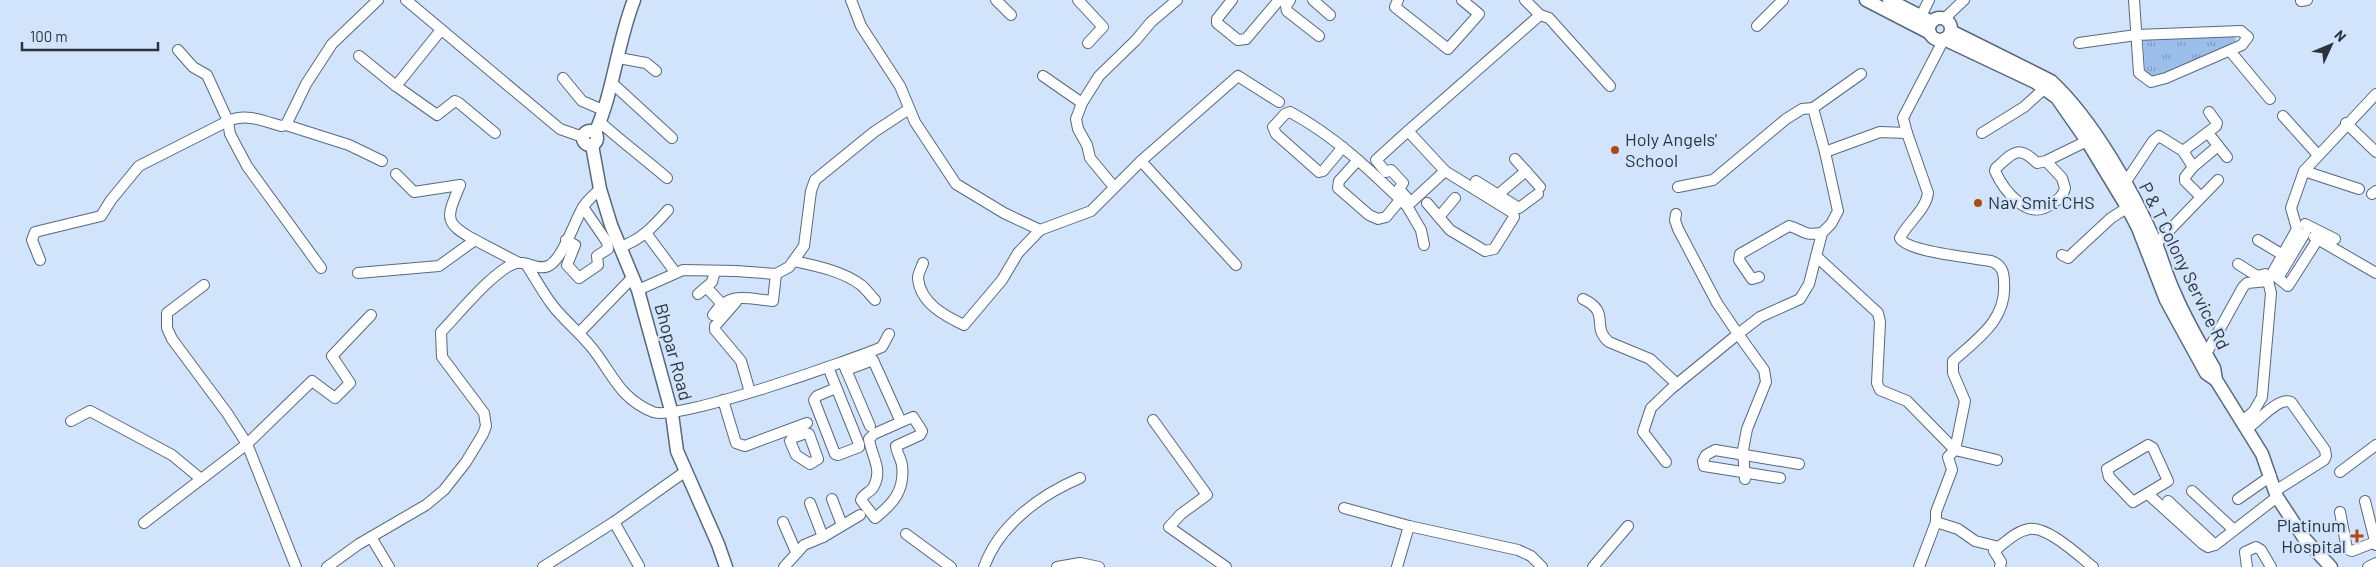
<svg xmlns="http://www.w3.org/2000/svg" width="2376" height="567" font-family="Barlow,sans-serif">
  <defs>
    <pattern id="park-tufts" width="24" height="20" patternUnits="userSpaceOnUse" patternTransform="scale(1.25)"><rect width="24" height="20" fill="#9bbfea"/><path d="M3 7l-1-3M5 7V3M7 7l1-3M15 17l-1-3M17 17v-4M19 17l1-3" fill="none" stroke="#7f9cbf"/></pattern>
  </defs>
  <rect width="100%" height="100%" fill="#d1e4fb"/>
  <polygon fill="url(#park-tufts)" points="2235,35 2236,44 2164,75 2152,77 2145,71 2143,38"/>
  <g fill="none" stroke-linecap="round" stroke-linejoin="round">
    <g stroke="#58697d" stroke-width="12">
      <g id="minor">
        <polyline points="406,0 560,129 583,137"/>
        <polyline points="851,0 861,26 900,86 915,122 956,184 1004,213 1040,230 1091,211 1141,161 1238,76 1279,102"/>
        <polyline points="996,0 1011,15"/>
        <polyline points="1078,0 1103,27 1088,43"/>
        <polyline points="1232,0 1217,19 1217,23 1238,40 1246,39 1279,0"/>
        <polyline points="1290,0 1286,6 1287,11 1319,36"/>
        <polyline points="1313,0 1330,15"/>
        <polyline points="1398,0 1395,7 1448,49 1479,14 1462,0"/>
        <polyline points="2301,1 2307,0"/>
        <polyline points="1540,15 1549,18 1610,86"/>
        <polyline points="1921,16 1929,0"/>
        <polyline points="1944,19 1964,0"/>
        <polyline points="1757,26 1783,0"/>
        <polyline points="441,30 396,86 437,115 455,101 459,103 495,133"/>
        <polyline points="2079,43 2136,35 2241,31 2248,37 2242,45 2166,78 2151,82 2139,73 2134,0"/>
        <polyline points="2230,51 2270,99"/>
        <polyline points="359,56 396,86"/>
        <polyline points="619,58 646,63 656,71"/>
        <polyline points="1043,76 1082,103"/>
        <polyline points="563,78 582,101 603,110"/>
        <polyline points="612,83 672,138"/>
        <polyline points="1813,108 1861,74"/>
        <polyline points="2283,116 2318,155"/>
        <path d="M600 122C622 142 645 159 667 178"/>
        <polyline points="2346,123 2376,152"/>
        <polyline points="286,125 349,145 382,161"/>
        <path d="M1907 133 1928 193C1926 210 1907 223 1900 238 1907 252 1974 258 1991 261 2002 265 2004 272 2004 283 2007 320 1977 339 1953 361V373L1965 401 1955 450"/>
        <polyline points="1982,133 2024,107 2045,88"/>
        <polyline points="2208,133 2227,157"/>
        <path d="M1343 147 1323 171 1319 172 1276 134 1273 127 1285 114 1290 112C1335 136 1371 171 1407 206L1445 171 1408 131 1540 15 1525 0"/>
        <polyline points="2183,151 2216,126 2217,123 2209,112"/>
        <polyline points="1515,159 1540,187"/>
        <polyline points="1358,160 1339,181 1338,188 1369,215 1378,219 1386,217 1400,200"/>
        <polyline points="1141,161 1236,265"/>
        <path d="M2046 161 2037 163C2018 144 2013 153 1996 168L1995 171C2004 191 2028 221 2050 205 2057 200 2063 197 2065 188L2062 178 2046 161 2087 141"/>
        <polyline points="2193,167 2218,146"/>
        <polyline points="2304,171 2359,189"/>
        <polyline points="396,174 414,192 460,185"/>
        <polyline points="1476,181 1519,208 1538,194"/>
        <path d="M460 185C447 217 442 222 475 240"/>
        <polyline points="2120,186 2125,183 2153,141 2159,136 2183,151 2193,167 2185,177 2185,181 2201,197"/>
        <polyline points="1114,187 1090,158 1087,145 1078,129 1076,119 1082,103 1099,76 1136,40 1151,22 1177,0"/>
        <polyline points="1678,187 1713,180 1786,119 1802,109 1813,108 1825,152 1880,132 1907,133 1903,118 1944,39"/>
        <polyline points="2372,194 2376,191"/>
        <polyline points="1407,198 1399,189 1403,183 1391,170 1386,172 1376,160 1408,131"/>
        <polyline points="1494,198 1526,171"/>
        <polyline points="1427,203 1450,230 1485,251 1494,249 1514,217 1513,213 1445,171"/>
        <polyline points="1407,206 1421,230 1424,245"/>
        <polyline points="1676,214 1675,220 1678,229 1717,303 1738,334 1760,317 1800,299 1809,284 1822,233 1831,224 1838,211 1825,152"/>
        <polyline points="1439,217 1455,198"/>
        <polyline points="2305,224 2335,239"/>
        <polyline points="646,233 675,272"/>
        <polyline points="2305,233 2278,278 2288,286 2318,239"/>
        <polyline points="2314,237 2376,273"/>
        <polyline points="566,240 575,245 567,265 579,278 598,265 597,256 608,249 607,242 583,207"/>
        <polyline points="2258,240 2283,255"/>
        <polyline points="2151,246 2156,244 2218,180"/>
        <path d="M620 247C641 240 654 226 668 210"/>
        <polyline points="2062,255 2068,258 2111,218 2133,204"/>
        <polyline points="1816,256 1878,313 1880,322 1877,383 1880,390 1907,401 1955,450"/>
        <polyline points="40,260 32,240 35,232 101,216 111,200 139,166 228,121 207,75 193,67 178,50"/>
        <path d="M794 261C816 266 843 271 861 285 866 289 870 295 875 300"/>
        <path d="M923 263C922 267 918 273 918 278 920 303 945 316 964 325L1002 280 1018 253 1040 230"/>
        <path d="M526 264C535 278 543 293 553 306 565 321 580 333 592 348 613 374 619 398 653 412 676 422 851 360 882 347L889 334"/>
        <polyline points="2238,264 2257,276 2265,274"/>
        <path d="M321 268 247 166 230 134 228 121C246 113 264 121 281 126L286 125 306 84 332 44 378 0"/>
        <polyline points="358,273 439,266 475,240 517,262"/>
        <path d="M1759 277 1752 279 1739 260 1740 254 1789 226C1805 230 1801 236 1822 233"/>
        <polyline points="204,285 167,313 167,328 172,339 227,413 247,444 296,567"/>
        <polyline points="707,288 722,304"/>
        <polyline points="638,290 683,270 736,271 776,274 789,267 804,246 811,191 815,180 874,132 909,109"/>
        <polyline points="698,294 712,282 715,271"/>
        <path d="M1583 299C1612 313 1590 326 1609 342L1650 359 1677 384"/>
        <polyline points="736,302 715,326 715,330 741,361 750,392"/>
        <path d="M713 315C730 290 747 299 773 301L776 274"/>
        <polyline points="579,333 633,277"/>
        <polyline points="2206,354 2243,287 2247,283 2268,281 2297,229 2291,208 2304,171 2376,94"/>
        <polyline points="844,365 870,426"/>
        <polyline points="828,367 859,444 859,447 838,455 835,454 814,400 817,396 836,388"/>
        <path d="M846 370 873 360 901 422 913 417 922 431 920 435 896 446C897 453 901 459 902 465 905 490 894 503 875 518L861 500C863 493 871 493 874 486 883 469 871 455 869 439L874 434 901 422"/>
        <polyline points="723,400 736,443 745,446 807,423"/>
        <polyline points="1153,420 1207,495 1181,514 1169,527 1226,567"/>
        <polyline points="71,421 90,411 172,455 201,479"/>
        <polyline points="2243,421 2254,411 2262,397 2271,293 2268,281"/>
        <path d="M2248 428C2260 420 2278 397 2291 402L2325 450 2326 456 2324 460 2275 491"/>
        <polygon points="806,433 809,434 818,459 810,464 796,455 790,441 792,438"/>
        <polygon points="2148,445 2153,448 2168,481 2133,502 2109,477 2107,469"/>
        <polyline points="1666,462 1643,432 1651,408 1672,388 1738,334 1764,370 1766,382 1747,429 1743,450 1745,479"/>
        <polyline points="2340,472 2376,445"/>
        <polyline points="1780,478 1704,466 1703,461 1706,455 1715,450 1799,464"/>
        <polyline points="2192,491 2234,530"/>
        <polyline points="2148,494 2203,544 2208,547 2215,545 2277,497"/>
        <polyline points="832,499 842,525"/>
        <polyline points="2238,499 2271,476"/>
        <polyline points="2168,501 2215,545"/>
        <polyline points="2365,501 2376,545"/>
        <polyline points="810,503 823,537"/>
        <polyline points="1344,508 1409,526"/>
        <polyline points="2340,512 2347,549 2352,551 2375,542"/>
        <polyline points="614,522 639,566"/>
        <polyline points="783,522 796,552"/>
        <path d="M1936 522 1958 529 1975 541 1999 547C2008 540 2017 531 2029 529 2048 526 2079 556 2093 567"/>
        <polyline points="144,523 247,444 312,381 335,398 350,383 332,356 371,315"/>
        <polyline points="906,534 951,567"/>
        <polyline points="371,537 389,567"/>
        <polyline points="1999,547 1994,551 2001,562 2000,567"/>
        <path d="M327 567 359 544 426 505 444 490 466 462 483 434 486 426 484 413 442 357 441 332C456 317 497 266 517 263 527 261 540 272 550 265 563 257 574 223 582 209 586 201 594 195 600 189"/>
        <polyline points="543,567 614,522 686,471"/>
        <polyline points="784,567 804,545 823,537 860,515"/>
        <path d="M984 567C999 525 1040 495 1080 478"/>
        <polyline points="1057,567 1080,563 1099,567"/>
        <polyline points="1397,567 1409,526 1518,550 1531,556 1542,567"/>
        <polyline points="1593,567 1628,526"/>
        <polyline points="1919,567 1936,522 1936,512 1952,470 1948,457 1955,450 1997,460"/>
        <polyline points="2247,567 2245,552 2256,547 2261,550 2271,567"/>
        <polyline points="2368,567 2376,563"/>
      </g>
    </g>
    <g stroke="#58697d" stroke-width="15">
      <g id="tertiary">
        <polyline points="1866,0 1930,33"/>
        <polyline points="1889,0 1932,22"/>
        <circle cx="1940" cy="29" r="11"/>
        <path d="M1951 31 2051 81C2093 120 2133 191 2156 244 2163 261 2167 278 2175 294 2186 320 2200 344 2214 368L2216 380 2262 454 2277 497 2304 538 2331 567"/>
        <polyline points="1944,39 2035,82 2057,98 2087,141 2127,207 2138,228 2166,300 2206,373 2216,380"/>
        <circle cx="590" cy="138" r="7"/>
        <path d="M595 133C614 91 617 43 634 0"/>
        <polyline points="592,145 600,189 611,225 638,290 672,414 677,451 718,544 726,567"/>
      </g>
    </g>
    <use href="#minor" stroke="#fff" stroke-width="10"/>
    <use href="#tertiary" stroke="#fff" stroke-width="12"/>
  </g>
  <g fill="#ad4917" stroke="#d1e4fb" stroke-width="2">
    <circle cx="1615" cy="150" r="5"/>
    <circle cx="1978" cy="203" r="5"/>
    <path d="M2354.5 528.5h5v5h5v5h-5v5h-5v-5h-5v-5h5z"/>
  </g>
  <g text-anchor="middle" stroke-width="4.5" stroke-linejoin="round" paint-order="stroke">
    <g font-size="18" fill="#2c333c" stroke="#d1e4fb" text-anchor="start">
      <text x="1625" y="146">Holy Angels'<tspan x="1625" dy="21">School</tspan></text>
      <text x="1988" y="209">Nav Smit CHS</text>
      <text x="2346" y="532" text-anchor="end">Platinum<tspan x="2346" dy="21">Hospital</tspan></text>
    </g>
    <g font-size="18" fill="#2c333c" stroke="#d1e4fb">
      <text transform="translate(2184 266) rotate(64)" y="6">P &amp; T Colony Service Rd</text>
      <text transform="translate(673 352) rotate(75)" y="6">Bhopar Road</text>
    </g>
  </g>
  <g transform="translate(2331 45) rotate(46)" stroke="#d1e4fb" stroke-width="4" paint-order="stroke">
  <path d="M0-4L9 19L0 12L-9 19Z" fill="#2c333c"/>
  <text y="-8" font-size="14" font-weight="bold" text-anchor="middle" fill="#2c333c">N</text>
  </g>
  <path d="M22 42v8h136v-8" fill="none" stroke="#2c333c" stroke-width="2.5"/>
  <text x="30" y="42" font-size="15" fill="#2c333c" stroke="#d1e4fb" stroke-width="4" paint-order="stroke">100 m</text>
</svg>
